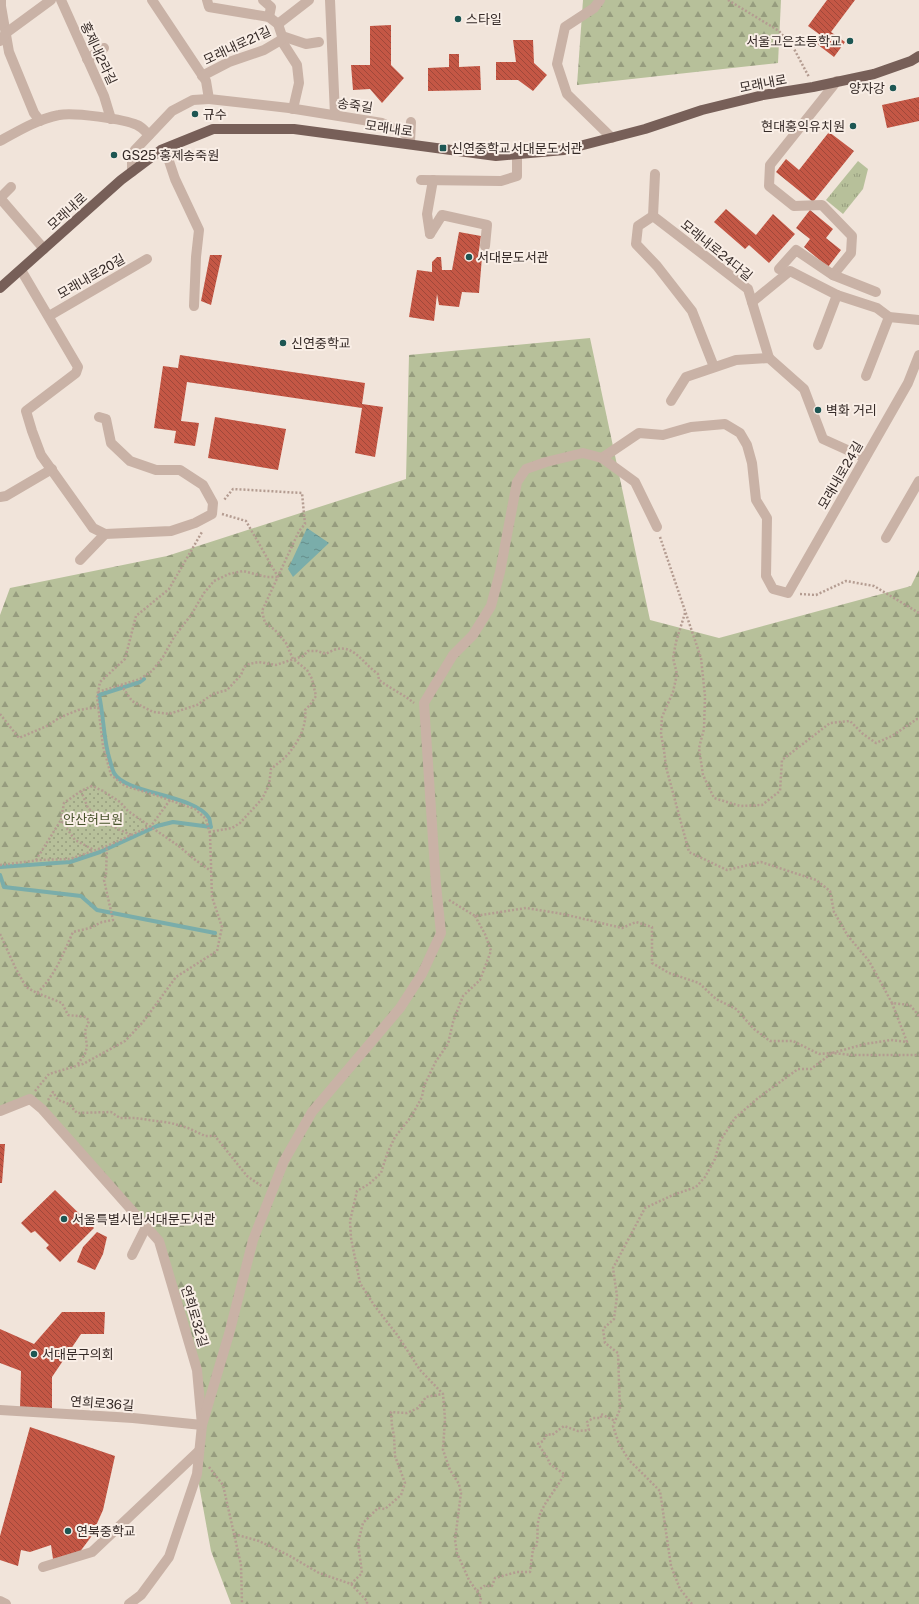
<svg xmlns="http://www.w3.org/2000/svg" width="919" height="1604" font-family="'Public Sans','Noto Sans KR',sans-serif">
  <defs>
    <pattern id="forest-firs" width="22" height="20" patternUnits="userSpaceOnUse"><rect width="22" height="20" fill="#b7c09a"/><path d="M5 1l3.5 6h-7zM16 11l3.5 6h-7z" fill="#969c7e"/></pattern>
    <pattern id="park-tufts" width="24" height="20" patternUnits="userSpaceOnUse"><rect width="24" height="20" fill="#b7c09a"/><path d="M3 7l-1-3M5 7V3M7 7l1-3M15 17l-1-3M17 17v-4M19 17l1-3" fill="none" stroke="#969c7e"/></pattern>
    <pattern id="garden-dots" width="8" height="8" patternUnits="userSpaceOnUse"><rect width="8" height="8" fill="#b7c09a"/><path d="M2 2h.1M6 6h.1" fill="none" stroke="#969c7e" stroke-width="1.8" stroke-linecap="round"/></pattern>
    <pattern id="water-ripples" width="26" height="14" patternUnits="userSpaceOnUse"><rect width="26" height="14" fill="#7aadaa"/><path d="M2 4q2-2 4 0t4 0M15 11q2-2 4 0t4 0" fill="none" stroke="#658d8a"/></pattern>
    <pattern id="building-back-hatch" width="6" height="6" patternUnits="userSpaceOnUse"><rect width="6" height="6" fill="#c45745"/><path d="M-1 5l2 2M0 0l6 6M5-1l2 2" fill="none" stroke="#a0483a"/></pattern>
  </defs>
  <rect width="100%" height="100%" fill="#f1e4da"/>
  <g fill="url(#forest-firs)">
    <polygon points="583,0 781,0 778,63 577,85"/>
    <polygon points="590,338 650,620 719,638 911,586 919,570 919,1604 231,1604 211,1551 197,1474 197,1370 159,1241 29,1099 0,1111 0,615 10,588 167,556 406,479 409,355"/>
  </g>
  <polygon fill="url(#park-tufts)" points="858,161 868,169 863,189 843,214 826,200"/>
  <polygon fill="url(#garden-dots)" points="92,786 103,791 120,802 128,811 151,826 107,846 70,859 35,861 61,820 64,803 81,791"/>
  <polygon fill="url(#water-ripples)" points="307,528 329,543 293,577 288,569"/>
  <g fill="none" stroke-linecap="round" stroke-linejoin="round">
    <g stroke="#7aadaa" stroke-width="4">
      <path d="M0 867 70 862 100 852 157 826 173 822 211 827C210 824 210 820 209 818 194 794 125 794 114 773 112 769 111 764 110 761 103 739 104 717 99 695L140 682 144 679"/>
      <polyline points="0,875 4,887 81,896 97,910 215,933"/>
    </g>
  </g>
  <g fill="url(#building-back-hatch)">
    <polygon points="827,0 855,0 831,32 845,42 834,57 817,44 823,37 808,26"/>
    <polygon points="391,25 391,65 404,78 382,103 370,89 353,90 351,65 370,65 370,26"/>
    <polygon points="513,40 533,40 534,63 547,75 533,91 518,80 496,80 496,62 516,62"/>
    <polygon points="449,54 459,54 459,67 480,66 481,90 428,91 428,68 449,67"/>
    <polygon points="919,97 919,121 887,128 882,105"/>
    <polygon points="829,132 854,151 813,202 776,172 786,159 799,170"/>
    <polygon points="726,209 756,235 773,214 795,234 769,263 749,245 745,249 714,222"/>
    <polygon points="810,210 833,229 826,238 841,250 828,267 804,247 810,239 796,228"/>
    <polygon points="459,232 481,236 478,257 482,257 479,293 462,292 459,307 439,305 437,294 434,321 409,317 417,270 432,272 432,262 437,257 441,257 442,270 452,270"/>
    <polygon points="210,255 222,255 211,305 201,301"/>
    <polygon points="180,355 365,383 362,404 383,407 375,457 355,453 362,408 187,382 181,421 199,423 195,446 174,443 176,431 154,428 163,366 178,368"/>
    <polygon points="215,417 286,429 278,470 208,458"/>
    <polygon points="0,1144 5,1144 2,1183 0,1183"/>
    <polygon points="55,1190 94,1228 60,1262 46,1248 49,1245 35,1231 31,1233 21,1223"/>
    <polygon points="97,1232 107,1237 103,1254 95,1270 77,1262 83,1247"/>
    <polygon points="62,1312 105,1312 104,1334 81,1334 52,1377 52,1408 20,1409 21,1371 0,1363 0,1329 34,1344"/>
    <polygon points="30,1427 115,1456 103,1510 91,1537 79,1553 53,1559 51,1545 30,1552 21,1550 18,1566 0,1560 0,1536"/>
  </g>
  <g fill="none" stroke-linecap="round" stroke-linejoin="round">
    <g stroke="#b49c91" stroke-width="2.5" stroke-dasharray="2 2" stroke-linecap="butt">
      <polyline points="728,0 779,31 793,47 809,77 810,77"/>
      <polyline points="222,514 246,521 278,577"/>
      <polyline points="660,537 701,658 705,696 704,729 699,748 703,775 714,798 740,806 762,805 780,791 782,760 830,723 850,721 863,734 876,743 892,736 917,719 919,719"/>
      <polyline points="800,594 816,595 846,581 874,586 919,613"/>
      <polyline points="685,613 676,642 673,658 677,674 673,692 662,717 661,734 664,750 666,767 689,852 727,870 761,862 816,880 830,891 834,912 848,936 869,961 892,1003"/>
      <path d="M121 685 132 701 153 712 169 714 197 705 213 694 227 690 241 675 244 667 249 664 259 662 276 665 303 656 308 651H317L326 654C351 638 360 661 378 674L379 680C391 689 403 694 414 703"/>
      <polyline points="98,692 140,679 152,671 163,657 174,637 191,615 204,593 214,581 229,574 243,571 267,577 278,577"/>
      <polyline points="0,714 19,738 47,726 59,718 78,710 99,707"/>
      <polyline points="81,791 64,803 61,820 75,840 94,850"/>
      <path d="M209 832 232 828 240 823 262 799 269 785 271 769C278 763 287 757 292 749 300 739 307 723 305 710L310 705 316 696 312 679 307 670 293 659 286 643 275 630 265 623 262 611 299 531 305 524 302 493 233 489 224 500"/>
      <polyline points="131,835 103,822 88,808 81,791 92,786 103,791 120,802 128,811 180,847 194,859 211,871"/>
      <polyline points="36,860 61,820"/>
      <polyline points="0,865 39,860 70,859 107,846 151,826 170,800"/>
      <polyline points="449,900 475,916 526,908 563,914 622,928 636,922 652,927 652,963 669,973 699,983 716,999 736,1009 754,1029 770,1041 793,1041 819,1054 832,1053 852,1055 919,1055"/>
      <polyline points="475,916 485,934 491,951 480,980 463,996 453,1022 448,1044 436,1061 424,1086 422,1097 411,1117 395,1137 387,1154 381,1173 369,1184 357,1191 350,1221 351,1238 360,1283 374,1305 398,1336 420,1370 443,1394 445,1419 443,1450 450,1470 459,1484 461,1493 455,1540 457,1553 469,1580 481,1597 480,1604"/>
      <path d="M0 934 15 967 26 987 37 993C55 976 63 954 73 932L90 928 102 922 113 920 104 880 106 875 107 846"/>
      <polyline points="37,993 62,1003 68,1015 86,1017 89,1021 85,1031 87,1047 85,1054 77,1065"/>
      <polyline points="35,1091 49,1074 83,1064 125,1041 143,1022 176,977 217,951 222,927 212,897 210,834 206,819 195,809 155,795 125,786 111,775 103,746 97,697 100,682 125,659 136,616 169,589 202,532"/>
      <polyline points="48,1100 53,1092 58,1100 69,1104 77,1113 111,1112 120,1118 135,1118 171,1123 188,1128 205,1136 215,1136 247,1176 263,1187"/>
      <polyline points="209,1467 223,1485 241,1565 242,1604"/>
      <polyline points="234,1534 259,1541 288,1555 319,1573 351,1584 367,1601 367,1604"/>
      <polyline points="351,1584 362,1573 358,1543 363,1523 378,1508 385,1509 401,1495 405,1483 395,1456 394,1436 392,1426 391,1412 407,1413 418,1408 426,1397 442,1394"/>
      <path d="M477 1591 484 1586H492L495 1578 517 1572H530L533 1549 536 1547C539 1537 536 1527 539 1518 542 1504 558 1488 564 1474L550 1464 547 1457 538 1444 543 1441 547 1434 552 1435 564 1426 578 1431 589 1430 587 1422 593 1418H601V1414L615 1421"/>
      <polyline points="692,1604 680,1589 671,1566 660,1491 629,1460 619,1444 613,1426 620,1409 618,1353 605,1343 603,1329 614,1319 617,1296 613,1268 645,1208 673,1195 696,1187 705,1177 715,1159 720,1141 735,1118 758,1098 798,1069 811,1069 832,1053 865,1044 891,1040 907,1042 892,1003 910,1005 919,1016"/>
    </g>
    <g stroke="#c9b2a6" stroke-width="10">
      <polyline points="1,0 1,6 9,52 34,113 40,121"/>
      <polyline points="61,0 104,96 111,119"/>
      <polyline points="152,0 206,81 209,99 289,108 382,123 410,136"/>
      <polyline points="263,0 271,7 269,17"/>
      <polyline points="330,0 335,115"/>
      <polyline points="600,0 594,8 565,27 557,64 567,94 612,138"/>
      <polyline points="278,24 309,0"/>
      <polyline points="282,36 306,44 319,42"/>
      <polyline points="281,40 297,65 299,83 293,109"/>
      <polyline points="0,41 6,33 51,0"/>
      <polyline points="87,59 104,48"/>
      <polyline points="202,76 229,62 264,50 281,40 282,36 278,24 269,17 209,7 207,0"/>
      <path d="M0 141C18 131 38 119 59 115 73 112 124 119 137 125 142 127 146 132 149 135"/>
      <polyline points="410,142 411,122"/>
      <polyline points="165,149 175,179 199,230 196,257 194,306"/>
      <polyline points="132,172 132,156 135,150 172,111 193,100 209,99"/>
      <polyline points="655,174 653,216 748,289 769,358"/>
      <polyline points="421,180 501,181 517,176 517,154"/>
      <polyline points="0,198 44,249"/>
      <polyline points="0,198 11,187"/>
      <polyline points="653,216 638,226 636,244 657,266 692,311 714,367"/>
      <polyline points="430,234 442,215 487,225 485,246"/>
      <polyline points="430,234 427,214 433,180"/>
      <polyline points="779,269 796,250 833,275 851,253 852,236 822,205 794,206 769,186 770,165 837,81"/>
      <polyline points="21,270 78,367 76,373 26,411 32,431 41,455 93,528 105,534"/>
      <polyline points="833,275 876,292"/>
      <polyline points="752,302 790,271 837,295 877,308 889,317 919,320"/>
      <polyline points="49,316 147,259"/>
      <polyline points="818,345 837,295"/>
      <polyline points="866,376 889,317"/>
      <polyline points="671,401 686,377 736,360 769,358 804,389 823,439 865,458"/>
      <polyline points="602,458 639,433 663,435 691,427 725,424 740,433 747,445 752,463 756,500 767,518 766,576 773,589 788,593 908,383 919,355"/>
      <polyline points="0,497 6,496 52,469"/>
      <polyline points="886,538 919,481"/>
      <polyline points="80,560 105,534 171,531 195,523 212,514 213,503 203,485 180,470 156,470 130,461 111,443 106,419 99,417"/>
      <polyline points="0,1111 30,1099 42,1109 159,1241 197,1370 202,1425 197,1474 169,1557 141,1595 129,1604"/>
      <polyline points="132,1255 146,1227"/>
      <polyline points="0,1410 133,1418 202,1425"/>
      <polyline points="202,1425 229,1334 253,1240 284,1161 312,1112 400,1008 422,974 441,933 436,885 424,703 453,655 473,635 491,606 500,572 517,482 526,469 546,462 583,453 602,458 635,482 657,527"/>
      <polyline points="43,1567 92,1552 199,1451"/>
      <polyline points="0,1601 6,1604"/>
    </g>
    <polyline stroke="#775f58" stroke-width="10" points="0,288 121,180 161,150 213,129 294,129 496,156 564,150 645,129 702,110 763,95 813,87 874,74 911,61 919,56"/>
  </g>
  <g fill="#1d5653" stroke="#f9eee6" stroke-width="1.5">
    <circle cx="458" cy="19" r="4"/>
    <circle cx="850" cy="41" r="4"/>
    <circle cx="893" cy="88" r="4"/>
    <circle cx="195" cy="114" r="4"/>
    <circle cx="853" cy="126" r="4"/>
    <rect x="439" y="144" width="8" height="8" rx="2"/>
    <circle cx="114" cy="155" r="4"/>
    <circle cx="469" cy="257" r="4"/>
    <circle cx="283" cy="343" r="4"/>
    <circle cx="818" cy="410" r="4"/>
    <circle cx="64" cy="1219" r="4"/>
    <circle cx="34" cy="1354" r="4"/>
    <circle cx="68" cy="1531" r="4"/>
  </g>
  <g text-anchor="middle" stroke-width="4" stroke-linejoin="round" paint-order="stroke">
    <g font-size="13" fill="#352a27" stroke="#f9eee6" text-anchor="start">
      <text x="466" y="24">스타일</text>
      <text x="842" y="46" text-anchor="end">서울고은초등학교</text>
      <text x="885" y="93" text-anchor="end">양자강</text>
      <text x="203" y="119">규수</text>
      <text x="845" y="131" text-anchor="end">현대홍익유치원</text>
      <text x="451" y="153">신연중학교서대문도서관</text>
      <text x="122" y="160">GS25 홍제송죽원</text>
      <text x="477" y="262">서대문도서관</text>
      <text x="291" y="348">신연중학교</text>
      <text x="826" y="415">벽화 거리</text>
      <text x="72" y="1224">서울특별시립서대문도서관</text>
      <text x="42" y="1359">서대문구의회</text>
      <text x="76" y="1536">연북중학교</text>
    </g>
    <g font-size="13" fill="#352a27" stroke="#f9eee6">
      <text transform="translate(237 45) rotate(-25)" y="5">모래내로21길</text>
      <text transform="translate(99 53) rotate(65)" y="5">홍제내2라길</text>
      <text transform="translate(763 83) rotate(-11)" y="5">모래내로</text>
      <text transform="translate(355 105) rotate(9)" y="5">송죽길</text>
      <text transform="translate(389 128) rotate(8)" y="5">모래내로</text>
      <text transform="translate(67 211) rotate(-42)" y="5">모래내로</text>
      <text transform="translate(717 250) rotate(39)" y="5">모래내로24다길</text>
      <text transform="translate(91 276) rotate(-30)" y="5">모래내로20길</text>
      <text transform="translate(840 475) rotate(-60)" y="5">모래내로24길</text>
      <text transform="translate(195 1316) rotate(73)" y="5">연희로32길</text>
      <text transform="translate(102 1403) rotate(4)" y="5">연희로36길</text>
    </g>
    <g font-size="13" fill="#48532b" stroke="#f9eee6">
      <text x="93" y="824">안산허브원</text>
    </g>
  </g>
</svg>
